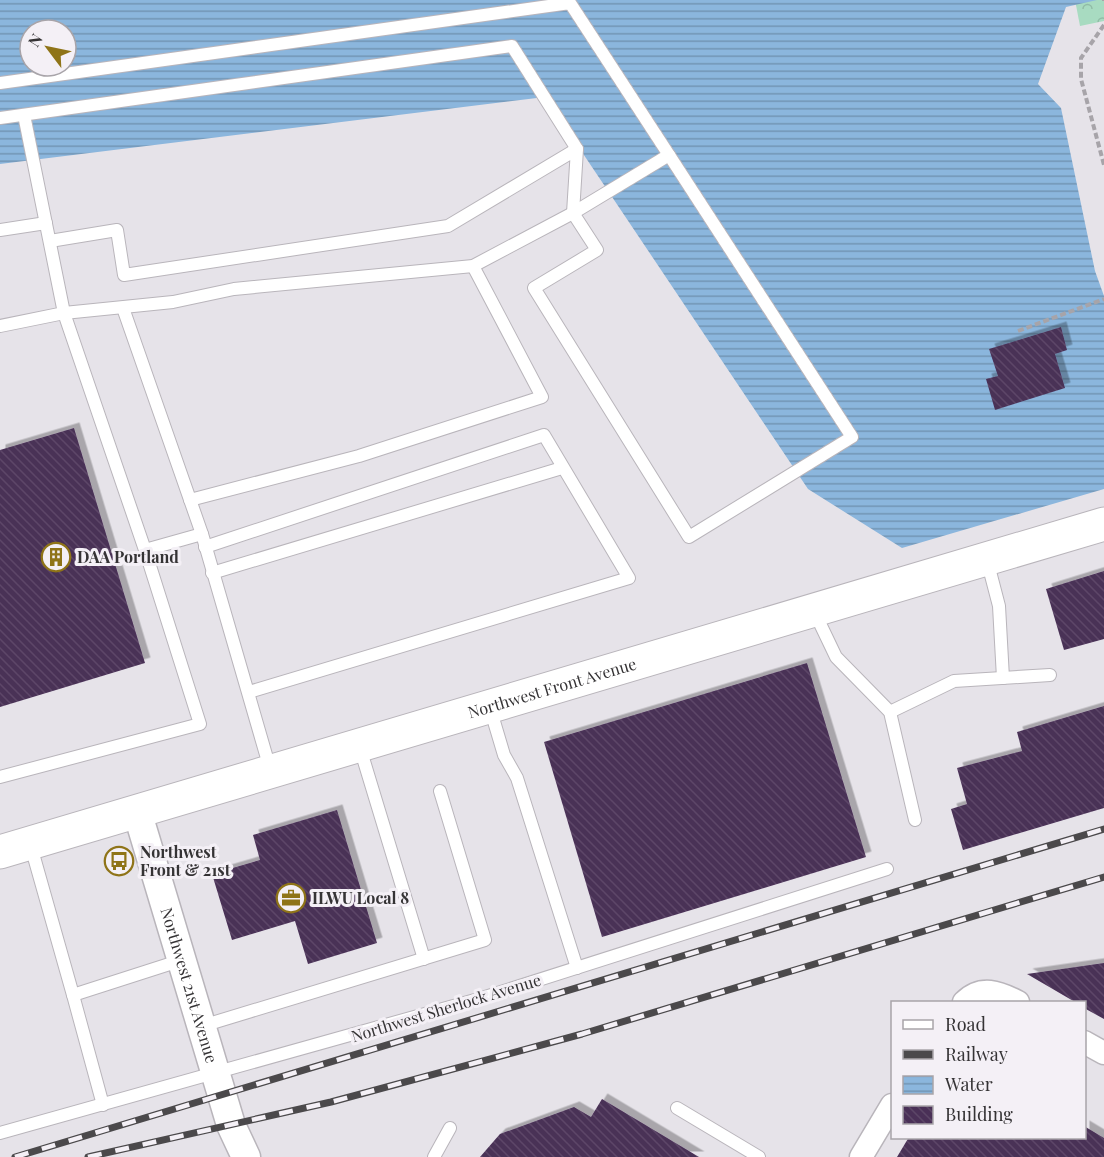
<svg xmlns="http://www.w3.org/2000/svg" width="1104" height="1157" font-family="'Playfair Display',serif">
  <defs>
    <pattern id="park-crowns" width="20" height="18" patternUnits="userSpaceOnUse" patternTransform="scale(1.5)"><rect width="20" height="18" fill="#a8dbc1"/><path d="M2 6a3 3 0 1 1 6 0M12 15a3 3 0 1 1 6 0" fill="none" stroke="#91bca6"/></pattern>
    <pattern id="water-rules" width="6" height="5" patternUnits="userSpaceOnUse" patternTransform="scale(1.5)"><rect width="6" height="5" fill="#8bb6dd"/><path d="M0 2.5h6" fill="none" stroke="#7295b4"/></pattern>
    <pattern id="building-back-hatch" width="6" height="6" patternUnits="userSpaceOnUse" patternTransform="scale(1.5)"><rect width="6" height="6" fill="#4a3057"/><path d="M-1 5l2 2M0 0l6 6M5-1l2 2" fill="none" stroke="#5c4667"/></pattern>
    <filter id="shadow"><feDropShadow dx="5.5" dy="-5.5" stdDeviation="0" flood-color="#0004"/></filter>
  </defs>
  <rect width="100%" height="100%" fill="#e6e3e9"/>
  <polygon fill="url(#park-crowns)" points="1075,0 1104,0 1104,21 1080,26"/>
  <path fill="url(#water-rules)" fill-rule="evenodd" d="M0 0H1097L1066 7 1038 84 1061 108 1095 271 1104 296V489L902 548 808 489 545 97 0 164ZM30 30H66V66H30Z"/>
  <g fill="url(#building-back-hatch)" filter="url(#shadow)">
    <polygon points="1061,327 1067,350 1055,354 1065,388 995,410 986,379 998,376 989,349"/>
    <polygon points="74,428 145,663 0,707 0,450"/>
    <polygon points="1104,571 1104,639 1064,650 1046,589"/>
    <polygon points="807,663 866,857 602,937 544,742"/>
    <polygon points="1104,706 1104,808 963,850 951,809 967,804 957,768 1022,751 1017,732"/>
    <polygon points="337,810 377,943 308,964 295,921 232,940 212,874 260,860 253,835"/>
    <polygon points="1104,963 1104,1019 1084,1008 1084,1002 1075,1002 1027,974"/>
    <polygon points="602,1099 699,1157 480,1157 500,1134 574,1107 591,1117"/>
    <polygon points="1084,1126 1104,1138 1104,1157 897,1157 909,1137 1084,1137"/>
  </g>
  <g fill="none" stroke-linecap="round" stroke-linejoin="round">
    <g stroke="#b9b5bb" stroke-width="14">
      <g id="service">
        <polyline points="0,83 570,3 669,155 573,213 473,266 234,289 173,302 64,313 0,326"/>
        <polyline points="24,115 64,313 145,550"/>
        <polyline points="0,118 512,46 577,149"/>
        <polyline points="0,230 46,223"/>
        <polyline points="50,241 117,230 124,275 448,226 577,149 573,213 597,250 534,288 689,537 852,437 669,155"/>
        <polyline points="123,308 202,534 271,772"/>
        <polyline points="190,500 359,456 542,397 473,266"/>
        <polyline points="205,547 544,435 629,578 249,692"/>
        <polyline points="987,560 999,606 1003,678"/>
        <polyline points="212,573 562,468"/>
        <polyline points="814,611 836,657 890,712 915,820"/>
        <polyline points="490,708 504,755 517,778 577,968"/>
        <polyline points="890,712 954,681 1050,675"/>
        <polyline points="360,748 424,959"/>
        <polyline points="0,777 200,724 145,550 202,534"/>
        <polyline points="30,843 73,995"/>
        <polyline points="202,1026 485,940 440,791"/>
        <polyline points="103,1105 73,995 182,960"/>
        <polyline points="677,1108 759,1157"/>
        <polyline points="0,1133 482,998 887,869"/>
        <polyline points="434,1157 450,1128"/>
      </g>
    </g>
    <g stroke="#b9b5bb" stroke-width="25">
      <g id="minor">
        <path d="M964 1002C981 985 999 992 1018 1002"/>
        <polyline points="1084,1042 1104,1053"/>
        <polyline points="861,1157 892,1105"/>
      </g>
    </g>
    <g stroke="#b9b5bb" stroke-width="31">
      <g id="tertiary">
        <path id="s1" d="M137 811 231 1125 246 1157"/>
      </g>
    </g>
    <g stroke="#b9b5bb" stroke-width="35">
      <g id="secondary">
        <path id="s2" d="M0 852 1104 524"/>
      </g>
    </g>
    <g stroke="#a7a4a9" stroke-width="4" stroke-dasharray="6 3" stroke-linecap="butt">
      <polyline points="1104,0 1104,1"/>
      <polyline points="1104,25 1081,58 1081,79 1104,165"/>
      <polyline points="1018,331 1104,299"/>
    </g>
    <use href="#service" stroke="#fff" stroke-width="12"/>
    <use href="#minor" stroke="#fff" stroke-width="22"/>
    <use href="#tertiary" stroke="#fff" stroke-width="28"/>
    <use href="#secondary" stroke="#fff" stroke-width="33"/>
    <g stroke="#4b494b" stroke-width="7">
      <g id="rail">
        <polyline points="15,1157 1104,829"/>
        <polyline points="88,1157 331,1102 582,1034 1104,877"/>
      </g>
    </g>
    <use href="#rail" stroke="#f4f0f6" stroke-width="4.5" stroke-dasharray="14" stroke-linecap="butt"/>
  </g>
  <defs>
    <g id="building-ring" transform="scale(1.5)"><circle r="9.5" fill="#f4f0f6" stroke="#8f7418" stroke-width="1.5"/><path d="M-4-6H4V6H1V3H-1V6H-4ZM-2.5-4.3h1.7v1.8h-1.7ZM.8-4.3h1.7v1.8H.8ZM-2.5-1h1.7V.8h-1.7ZM.8-1h1.7V.8H.8Z" fill="#8f7418"/></g>
    <g id="bus-ring" transform="scale(1.5)"><circle r="9.5" fill="#f4f0f6" stroke="#8f7418" stroke-width="1.5"/><path d="M-5-6H5V4H4V6H2V4H-2V6H-4V4H-5ZM-3.5-4V0h7V-4ZM-3.5 1.2v1.5H-2V1.2ZM2 1.2v1.5H3.5V1.2Z" fill="#8f7418"/></g>
    <g id="office-ring" transform="scale(1.5)"><circle r="9.5" fill="#f4f0f6" stroke="#8f7418" stroke-width="1.5"/><path d="M-6-3h4V-5.5h4V-3h4V5H-6ZM-1-4.5V-3h2v-1.5ZM-6 0V1H6V0Z" fill="#8f7418"/></g>
  </defs>
  <g fill-rule="evenodd">
    <use href="#building-ring" x="56" y="557"/>
    <use href="#bus-ring" x="119" y="861"/>
    <use href="#office-ring" x="291" y="898"/>
  </g>
  <g text-anchor="middle" stroke-width="6" stroke-linejoin="round" paint-order="stroke">
    <g font-size="16" font-weight="bold" fill="#353335" stroke="#f4f0f6" text-anchor="start">
      <text x="77" y="563">DAA Portland</text>
      <text x="140" y="858">Northwest<tspan x="140" dy="18">Front &amp; 21st</tspan></text>
      <text x="312" y="904">ILWU Local 8</text>
    </g>
    <g font-size="16" fill="#353335" stroke="#f4f0f6">
      <text dy="6" stroke="none"><textPath href="#s2" startOffset="576">Northwest Front Avenue</textPath></text>
      <text dy="6" stroke="none"><textPath href="#s1" startOffset="182">Northwest 21st Avenue</textPath></text>
      <text transform="translate(446 1008) rotate(-17)" y="6">Northwest Sherlock Avenue</text>
    </g>
  </g>
  <rect x="891" y="1001" width="195" height="138" fill="#f4f0f6" stroke="#a8a4a9" stroke-width="1.5"/>
  <rect x="903" y="1020" width="30" height="9" fill="#ffffff" stroke="#a8a4a9" stroke-width="1.5"/>
  <text x="945" y="1031" font-size="18" fill="#353335">Road</text>
  <rect x="903" y="1050" width="30" height="9" fill="#4b494b" stroke="#a8a4a9" stroke-width="1.5"/>
  <text x="945" y="1061" font-size="18" fill="#353335">Railway</text>
  <rect x="903" y="1076" width="30" height="18" fill="url(#water-rules)" stroke="#a8a4a9" stroke-width="1.5"/>
  <text x="945" y="1091" font-size="18" fill="#353335">Water</text>
  <rect x="903" y="1106" width="30" height="18" fill="url(#building-back-hatch)" stroke="#a8a4a9" stroke-width="1.5"/>
  <text x="945" y="1121" font-size="18" fill="#353335">Building</text>
  <g transform="translate(48 48) rotate(302)"><circle r="28" fill="#f4f0f6" stroke="#a8a4a9" stroke-width="1.5"/>
  <path d="M0-4.5L10 22L0 15L-10 22Z" fill="#8f7418"/>
  <text y="-9" font-size="16" font-weight="bold" text-anchor="middle" fill="#353335">N</text>
  </g>
</svg>
